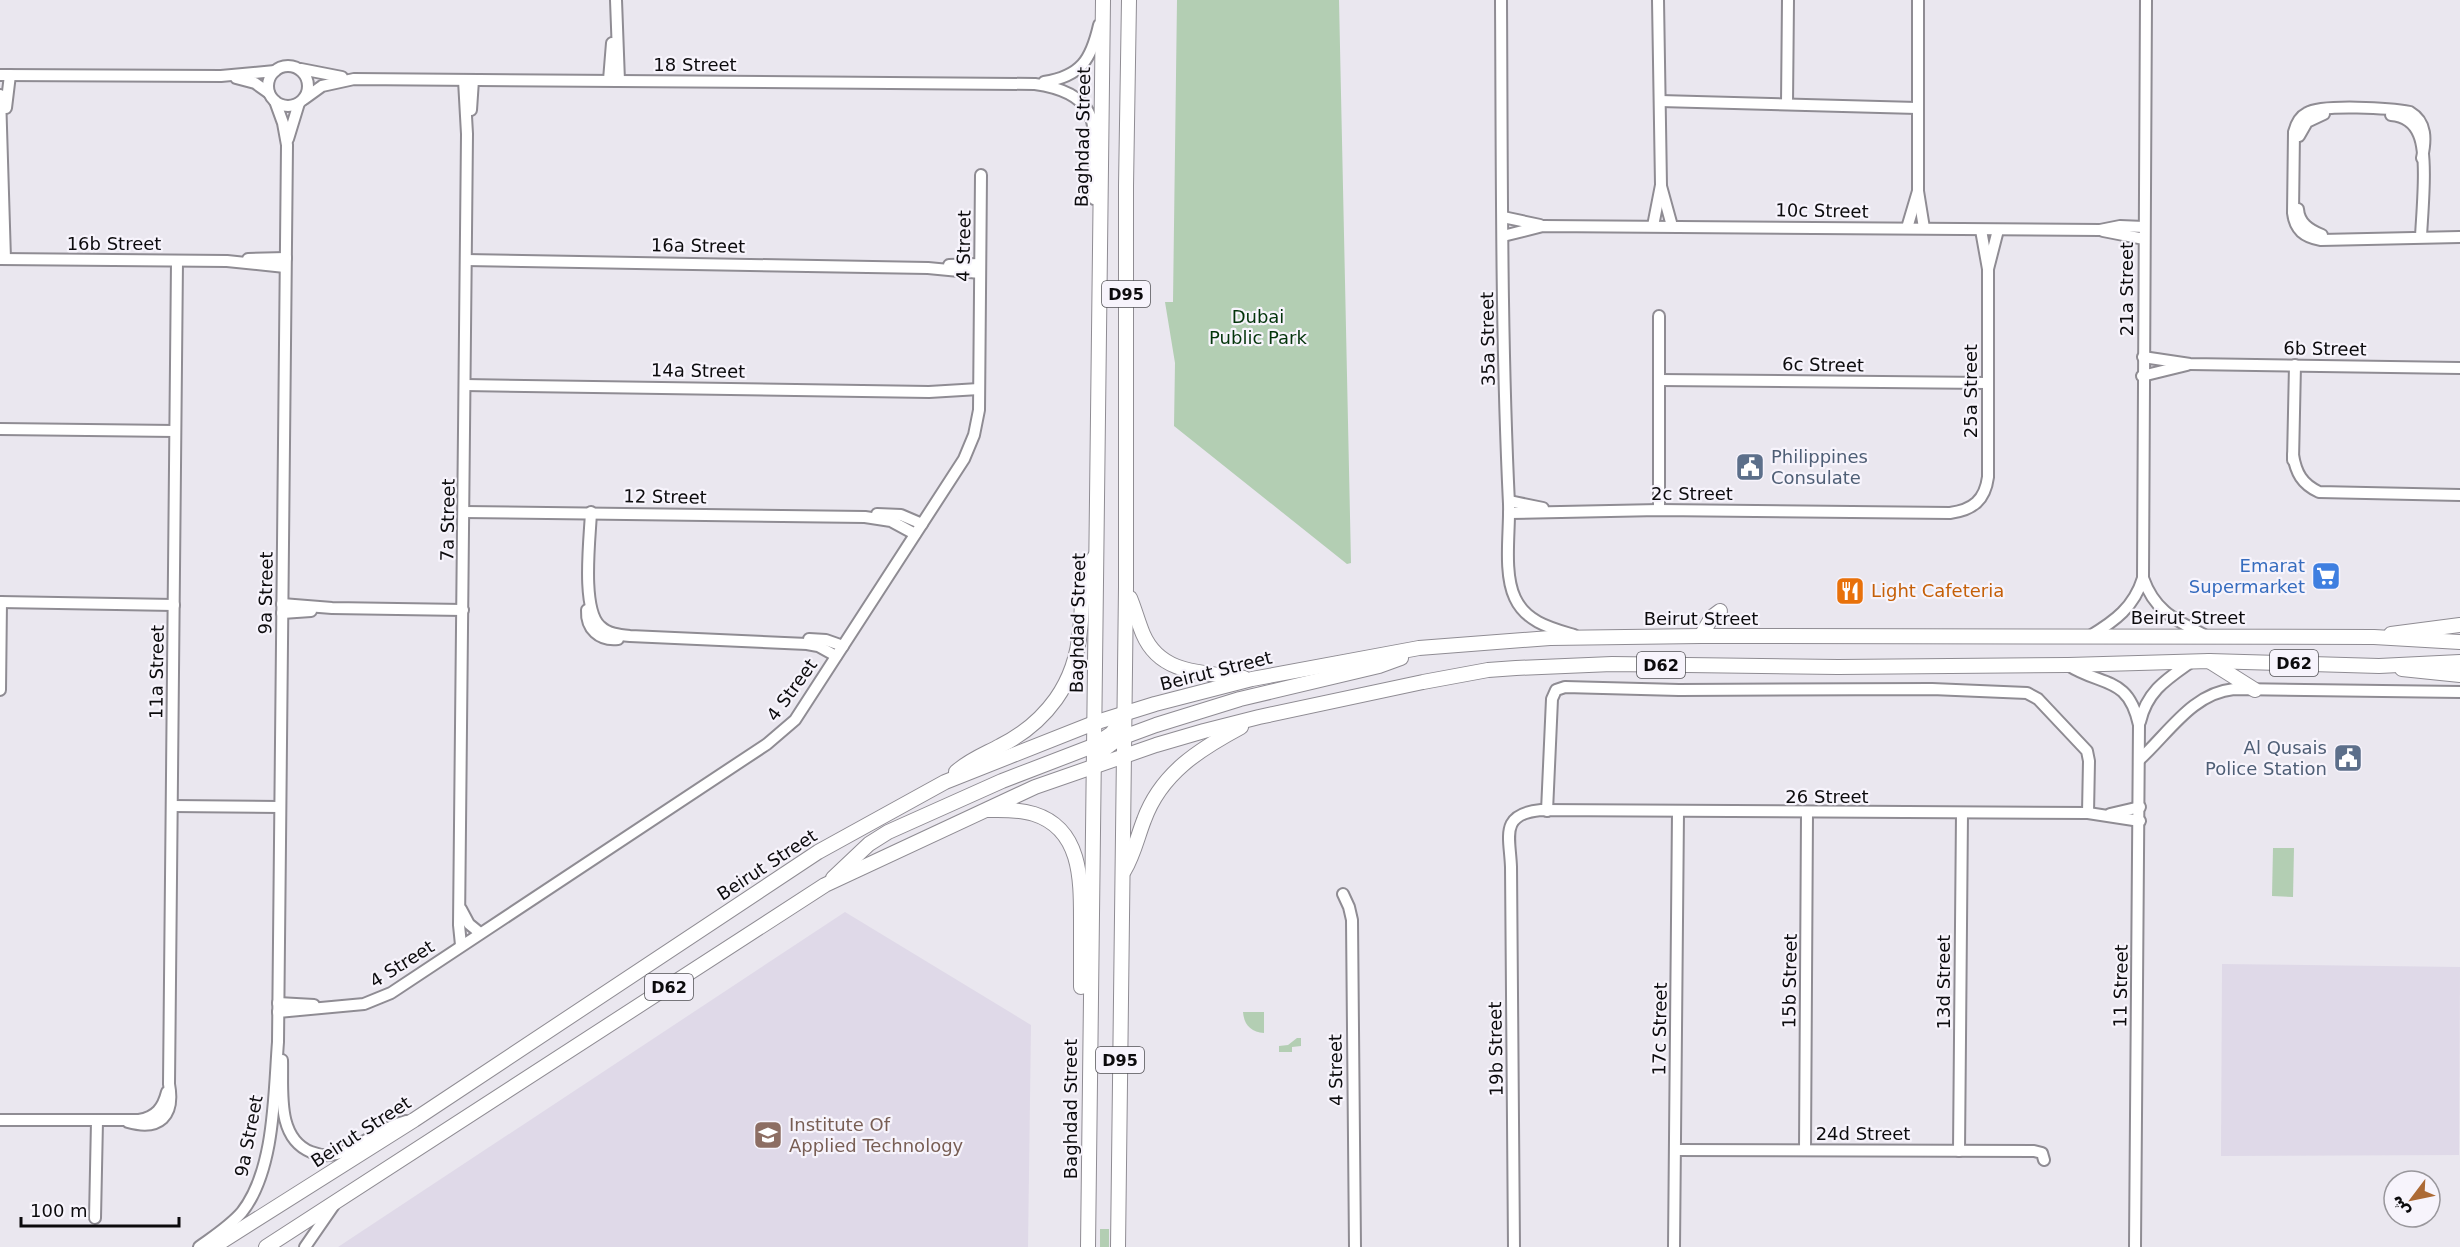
<svg xmlns="http://www.w3.org/2000/svg" width="2460" height="1247" font-family="'DejaVu Sans',Cairo,sans-serif">
  <rect width="100%" height="100%" fill="#eae7ef"/>
  <g fill="#dfd9e8">
    <polygon points="845,912 1031,1025 1028,1247 338,1247"/>
    <polygon points="2222,964 2460,967 2459,1155 2221,1156"/>
  </g>
  <g fill="#b3ceb3">
    <polygon points="1177,0 1339,0 1351,563 1347,564 1174,426 1175,363 1165,302 1173,302"/>
    <polygon points="2273,848 2294,848 2293,897 2272,896"/>
    <path d="M1243 1012H1264V1033C1251 1032 1244 1025 1243 1012Z"/>
    <polygon points="1297,1038 1301,1038 1301,1046 1292,1047 1292,1052 1279,1052 1279,1046 1288,1045"/>
    <rect x="1100" y="1229" width="9" height="18"/>
  </g>
  <g fill="none" stroke-linecap="round" stroke-linejoin="round">
    <g stroke="#8f8c93" stroke-width="14">
      <g id="minor">
        <polyline points="616,0 619,81"/>
        <path d="M1501 0C1502 168 1501 336 1509 504 1510 531 1503 573 1515 598 1526 622 1551 628 1574 635"/>
        <polyline points="1918,0 1918,191 1924,228"/>
        <circle cx="288" cy="86" r="20"/>
        <polyline points="301,69 342,77"/>
        <polyline points="0,75 221,76 275,71"/>
        <polyline points="236,78 255,83 269,93"/>
        <polyline points="609,80 612,43"/>
        <path d="M1044 82C1081 76 1091 60 1099 25"/>
        <polyline points="0,95 5,259"/>
        <path d="M304 99 322 86 354 79 1035 84C1113 95 1091 140 1094 199"/>
        <polyline points="1660,101 1917,108"/>
        <polyline points="1787,104 1788,0"/>
        <polyline points="6,108 10,75"/>
        <polyline points="471,110 473,80"/>
        <path d="M2391 115C2404 116 2414 122 2419 135 2428 156 2422 213 2421 237"/>
        <polyline points="2299,136 2307,122 2324,114"/>
        <polyline points="288,139 299,103"/>
        <path d="M2422 158C2426 140 2427 122 2410 112 2391 108 2322 104 2307 113 2299 117 2296 124 2294 132L2293 213C2295 230 2304 237 2321 240L2460 237"/>
        <polyline points="1661,186 1672,226"/>
        <path d="M2298 209C2299 223 2309 230 2322 235"/>
        <polyline points="1503,217 1540,225"/>
        <polyline points="1653,226 1661,185 1658,0"/>
        <polyline points="1907,228 1918,191"/>
        <polyline points="2103,231 2144,239"/>
        <polyline points="1503,236 1543,226 2100,230 2120,226 2144,227"/>
        <polyline points="0,259 227,261 285,267"/>
        <polyline points="248,259 286,258"/>
        <polyline points="466,260 928,268 980,273"/>
        <polyline points="949,265 980,264"/>
        <polyline points="1988,269 1998,230"/>
        <polyline points="1659,316 1659,510"/>
        <polyline points="2143,357 2190,364 2460,368"/>
        <polyline points="2142,376 2187,365"/>
        <polyline points="1659,380 1987,383"/>
        <polyline points="465,385 929,392 979,389"/>
        <polyline points="0,429 175,431"/>
        <path d="M2293 455C2296 473 2302 484 2319 492L2460 495"/>
        <polyline points="2293,460 2295,365"/>
        <polyline points="1509,501 1543,508"/>
        <polyline points="464,512 865,517 891,521 915,534"/>
        <path d="M591 512C590 538 581 608 600 626 608 634 619 635 630 636L807 644 818 646 836 656"/>
        <path d="M1509 513 1659 510 1950 513C1973 510 1985 500 1988 477V269L1981 230"/>
        <polyline points="877,514 901,515 922,524"/>
        <path d="M2143 578C2155 612 2176 620 2206 636"/>
        <polyline points="0,602 174,605"/>
        <polyline points="282,604 332,608 463,610"/>
        <path d="M587 610C586 629 599 641 618 639"/>
        <polyline points="282,613 311,611"/>
        <path d="M2090 636C2115 621 2134 607 2143 578L2146 0"/>
        <polyline points="809,639 826,640 843,646"/>
        <path d="M2068 665C2102 687 2128 675 2139 725L2135 1247"/>
        <polyline points="0,690 1,602"/>
        <path d="M2140 722C2147 691 2167 679 2191 662"/>
        <path d="M2139 760C2168 734 2192 693 2234 689L2460 692"/>
        <polyline points="172,806 280,807"/>
        <polyline points="1547,811 1552,699 1556,690 1565,687 1679,690 1932,689 2027,693 2038,699 2087,751 2089,761 2088,813"/>
        <polyline points="2110,814 2140,807"/>
        <polyline points="1343,894 1349,907 1352,920 1355,1247"/>
        <polyline points="461,909 469,924 480,933"/>
        <polyline points="461,945 459,925 467,134 464,80"/>
        <polyline points="278,1003 314,1005"/>
        <polyline points="278,1012 364,1004 391,993 767,744 795,720 964,459 974,435 979,410 981,175"/>
        <path d="M282 1060C283 1090 276 1138 311 1152 321 1156 333 1156 343 1152 365 1143 383 1127 406 1121"/>
        <path d="M0 1120H139C156 1117 163 1108 167 1092"/>
        <path d="M128 1122C160 1131 175 1116 169 1084L177 261"/>
        <polyline points="1675,1150 2034,1151 2042,1153 2044,1160"/>
        <polyline points="1805,1150 1807,813"/>
        <polyline points="1959,1151 1962,813"/>
        <polyline points="95,1218 97,1121"/>
        <path d="M199 1247C214 1236 230 1226 242 1212 275 1170 274 1093 278 1042L287 145 283 123 275 101"/>
        <polyline points="305,1247 334,1205"/>
        <path d="M1514 1247 1511 867C1510 837 1499 814 1541 810L2088 813 2140 821"/>
        <polyline points="1674,1247 1678,812"/>
      </g>
    </g>
    <g stroke="#8f8c93" stroke-width="16">
      <g id="major">
        <path d="M1130 598C1135 610 1138 622 1143 634 1161 676 1205 672 1244 678"/>
        <polyline points="2391,634 2460,625"/>
        <polyline points="1701,636 1712,617 1720,611"/>
        <polyline points="2209,661 2255,690"/>
        <polyline points="2402,669 2460,675"/>
        <polyline points="1093,766 1106,748 1118,739 1156,725 1240,699 1379,666 1401,658"/>
        <path d="M956 772C969 760 985 754 1000 746 1022 735 1041 720 1056 699 1070 679 1078 655 1080 630 1084 603 1078 578 1096 555"/>
        <path d="M988 810C1003 810 1019 809 1034 814 1082 829 1081 881 1081 922 1081 944 1081 965 1081 987"/>
        <path d="M1124 871C1134 854 1137 838 1144 820 1161 773 1200 749 1241 727"/>
        <polyline points="833,878 869,844 888,832 1002,781 1093,746 1112,733 1125,714"/>
        <polyline points="213,1247 414,1120 818,852 945,782 1094,723 1155,704 1252,679 1419,648 1550,638 1701,636 2374,637 2460,642"/>
        <polyline points="266,1247 825,885 1035,787 1156,745 1204,731 1259,717 1423,682 1488,670 1516,668 1612,664 1838,667 2068,665 2209,661 2379,666 2460,662"/>
        <polyline points="1088,1247 1103,0"/>
        <polyline points="1118,1247 1126,587 1126,186 1129,0"/>
      </g>
    </g>
    <use href="#minor" stroke="#fff" stroke-width="10"/>
    <use href="#major" stroke="#fff" stroke-width="14"/>
  </g>
  <defs>
    <g id="civic-square" transform="scale(1.5)"><rect x="-9" y="-9" width="18" height="18" rx="4" fill="#5c6f8a" stroke="#f7f4fc"/><path d="M-.6-6.5H3V-4.5H.6V-3L4-1V1h2V6H-6V1h2V-1L-.6-3ZM-1.2 2.5V6h2.4V2.5Z" fill="#fff"/></g>
    <g id="supermarket-square" transform="scale(1.5)"><rect x="-9" y="-9" width="18" height="18" rx="4" fill="#3f7fe0" stroke="#f7f4fc"/><path d="M-6-5.5h2.5l.6 2H6L4.5 2H-2.5L-4.4-4H-6ZM-1.5 3.2a1.3 1.3 0 1 0 .1 0ZM3 3.2a1.3 1.3 0 1 0 .1 0Z" fill="#fff"/></g>
    <g id="restaurant-square" transform="scale(1.5)"><rect x="-9" y="-9" width="18" height="18" rx="4" fill="#e8710a" stroke="#f7f4fc"/><path d="M-5-6h1v4h1v-4h1v4h1v-4h1v5L-1.5 .5V6h-2V.5L-5-1ZM5-6V6H3V1.5H1.5Q1.5-4 5-6Z" fill="#fff"/></g>
    <g id="university-square" transform="scale(1.5)"><rect x="-9" y="-9" width="18" height="18" rx="4" fill="#8d6e63" stroke="#f7f4fc"/><path d="M0-5L7-2L0 1L-7-2ZM-4 1L0 2.5L4 1V4Q0 6-4 4Z" fill="#fff"/></g>
  </defs>
  <g fill-rule="evenodd">
    <use href="#civic-square" x="1750" y="467"/>
    <use href="#supermarket-square" x="2326" y="576"/>
    <use href="#restaurant-square" x="1850" y="591"/>
    <use href="#civic-square" x="2348" y="758"/>
    <use href="#university-square" x="768" y="1135"/>
  </g>
  <g text-anchor="middle" stroke-width="4.5" stroke-linejoin="round" paint-order="stroke">
    <g fill="#f7f4fc" stroke="#525155" stroke-width="1.5">
      <rect x="1102" y="281" width="48" height="26" rx="4.5"/>
      <rect x="2270" y="650" width="48" height="26" rx="4.5"/>
      <rect x="1637" y="652" width="48" height="26" rx="4.5"/>
      <rect x="645" y="974" width="48" height="26" rx="4.5"/>
      <rect x="1096" y="1047" width="48" height="26" rx="4.5"/>
    </g>
    <g font-size="16" font-weight="bold" fill="#0c0b0d">
      <text x="1126" y="300">D95</text>
      <text x="2294" y="669">D62</text>
      <text x="1661" y="671">D62</text>
      <text x="669" y="993">D62</text>
      <text x="1120" y="1066">D95</text>
    </g>
    <g font-size="18" fill="#0c0b0d" stroke="#f7f4fc">
      <text x="695" y="71">18 Street</text>
      <text transform="translate(1083 137) rotate(-89)" y="6">Baghdad Street</text>
      <text transform="translate(1822 211) rotate(1)" y="6">10c Street</text>
      <text x="114" y="250">16b Street</text>
      <text transform="translate(698 246) rotate(1)" y="6">16a Street</text>
      <text transform="translate(964 246) rotate(-89)" y="6">4 Street</text>
      <text transform="translate(2127 289) rotate(-90)" y="6">21a Street</text>
      <text transform="translate(1488 339) rotate(-91)" y="6">35a Street</text>
      <text transform="translate(2325 349) rotate(1)" y="6">6b Street</text>
      <text transform="translate(1823 365) rotate(1)" y="6">6c Street</text>
      <text transform="translate(698 371) rotate(1)" y="6">14a Street</text>
      <text transform="translate(1971 391) rotate(-90)" y="6">25a Street</text>
      <text x="1692" y="500">2c Street</text>
      <text transform="translate(665 497) rotate(1)" y="6">12 Street</text>
      <text transform="translate(448 520) rotate(-89)" y="6">7a Street</text>
      <text transform="translate(266 593) rotate(-89)" y="6">9a Street</text>
      <text x="2188" y="624">Beirut Street</text>
      <text x="1701" y="625">Beirut Street</text>
      <text transform="translate(1078 623) rotate(-89)" y="6">Baghdad Street</text>
      <text transform="translate(1216 671) rotate(-14)" y="6">Beirut Street</text>
      <text transform="translate(157 672) rotate(-89)" y="6">11a Street</text>
      <text transform="translate(792 690) rotate(-54)" y="6">4 Street</text>
      <text x="1827" y="803">26 Street</text>
      <text transform="translate(767 865) rotate(-33)" y="6">Beirut Street</text>
      <text transform="translate(402 964) rotate(-32)" y="6">4 Street</text>
      <text transform="translate(1790 981) rotate(-89)" y="6">15b Street</text>
      <text transform="translate(1944 982) rotate(-90)" y="6">13d Street</text>
      <text transform="translate(2121 986) rotate(-89)" y="6">11 Street</text>
      <text transform="translate(1660 1029) rotate(-89)" y="6">17c Street</text>
      <text transform="translate(1496 1049) rotate(-91)" y="6">19b Street</text>
      <text transform="translate(1336 1070) rotate(-91)" y="6">4 Street</text>
      <text transform="translate(1071 1109) rotate(-90)" y="6">Baghdad Street</text>
      <text transform="translate(361 1132) rotate(-33)" y="6">Beirut Street</text>
      <text x="1863" y="1140">24d Street</text>
      <text transform="translate(249 1136) rotate(-79)" y="6">9a Street</text>
    </g>
    <g font-size="18" fill="#03340a" stroke="#f7f4fc">
      <text x="1258" y="323">Dubai<tspan x="1258" dy="21">Public Park</tspan></text>
    </g>
    <g font-size="18" fill="#4e5e75" stroke="#f7f4fc" text-anchor="start">
      <text x="1771" y="463">Philippines<tspan x="1771" dy="21">Consulate</tspan></text>
      <text x="2327" y="754" text-anchor="end">Al Qusais<tspan x="2327" dy="21">Police Station</tspan></text>
    </g>
    <g font-size="18" fill="#366cbe" stroke="#f7f4fc" text-anchor="end">
      <text x="2305" y="572">Emarat<tspan x="2305" dy="21">Supermarket</tspan></text>
    </g>
    <g font-size="18" fill="#c56008" stroke="#f7f4fc" text-anchor="start">
      <text x="1871" y="597">Light Cafeteria</text>
    </g>
    <g font-size="18" fill="#785e54" stroke="#f7f4fc" text-anchor="start">
      <text x="789" y="1131">Institute Of<tspan x="789" dy="21">Applied Technology</tspan></text>
    </g>
  </g>
  <g transform="translate(2412 1199) rotate(238)"><circle r="28" fill="#f7f4fc" stroke="#99979c" stroke-width="1.5"/>
  <path d="M0-4.5L10 22L0 15L-10 22Z" fill="#ac6a36"/>
  <text y="-9" font-size="16" font-weight="bold" text-anchor="middle" fill="#0c0b0d">ش</text>
  </g>
  <path d="M21 1217v9h158v-9" fill="none" stroke="#0c0b0d" stroke-width="3"/>
  <text x="30" y="1217" font-size="18" fill="#0c0b0d" stroke="#f7f4fc" stroke-width="4.5" paint-order="stroke">100 m</text>
</svg>
